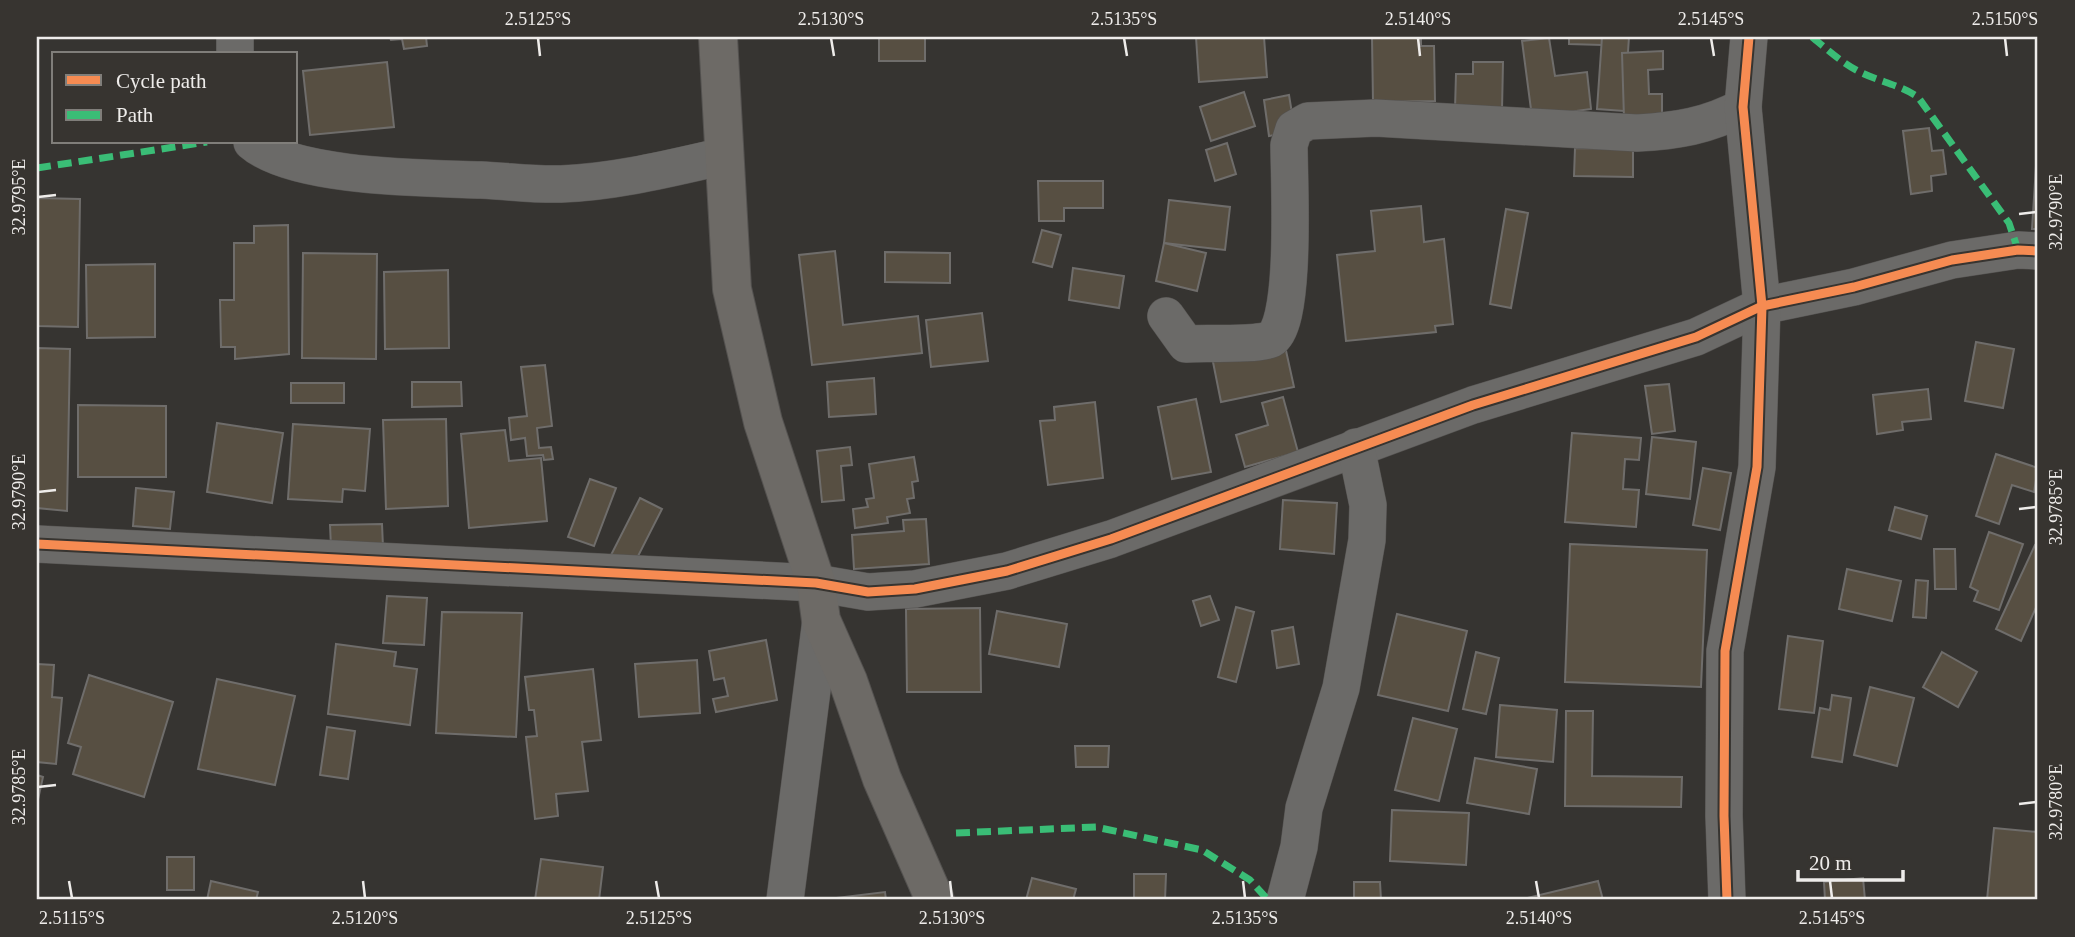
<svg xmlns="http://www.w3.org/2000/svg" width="2075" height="937" font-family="Georgia,serif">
  <rect width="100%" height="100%" fill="#363431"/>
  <g fill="#574f42" stroke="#6f6d6b" stroke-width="2">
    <polygon points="390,37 426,37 427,46 404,49 402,39 391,40"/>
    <rect x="879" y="37" width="46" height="24"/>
    <polygon points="1196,37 1264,37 1267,77 1199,82"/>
    <polygon points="1372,37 1421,37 1421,46 1434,46 1435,101 1373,102"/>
    <polygon points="1569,37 1603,37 1602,45 1569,44"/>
    <polygon points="1602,37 1629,37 1624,111 1597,109"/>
    <polygon points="1549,38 1555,76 1587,72 1591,109 1532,117 1522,41"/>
    <polygon points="1663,51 1663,69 1648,70 1649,94 1662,94 1662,117 1624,118 1622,53"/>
    <polygon points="387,62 394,127 310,135 303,71"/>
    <polygon points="1473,62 1503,62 1502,110 1455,109 1456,74 1473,74"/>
    <polygon points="1244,92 1255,126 1211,141 1200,107"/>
    <polygon points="1289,95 1295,132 1269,136 1264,100"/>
    <polygon points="1929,128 1932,151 1943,150 1946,174 1931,176 1932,191 1911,194 1903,131"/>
    <polygon points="2038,134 2038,229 2032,229"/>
    <polygon points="1227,143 1236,174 1215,181 1206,150"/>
    <polygon points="1575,148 1633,149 1633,177 1574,176"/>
    <polygon points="1038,181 1103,181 1103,208 1064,208 1064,221 1039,221"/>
    <polygon points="37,198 80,199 78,327 37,326"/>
    <polygon points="1169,200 1230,207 1225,250 1164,243"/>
    <polygon points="1421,206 1424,242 1444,239 1453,324 1435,326 1436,332 1346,341 1337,255 1375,251 1371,211"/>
    <polygon points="1506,209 1528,213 1511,308 1490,304"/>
    <polygon points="288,225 289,354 235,359 235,347 221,347 220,300 234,300 234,243 254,243 254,226"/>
    <polygon points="1042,230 1061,235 1052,267 1033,262"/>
    <polygon points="1164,243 1206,253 1197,291 1156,281"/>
    <polygon points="835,251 843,325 918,316 922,353 812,365 799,255"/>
    <polygon points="885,252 950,253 950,283 885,282"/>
    <polygon points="303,253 377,254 376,359 302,358"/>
    <polygon points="155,264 155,337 87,338 86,265"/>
    <polygon points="1073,268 1124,276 1119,308 1069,300"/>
    <polygon points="448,270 449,348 385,349 384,272"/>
    <polygon points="982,313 988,361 931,367 926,320"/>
    <polygon points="1283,337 1294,387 1221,402 1211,352"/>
    <polygon points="1976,342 2014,349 2003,408 1965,401"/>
    <polygon points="37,348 70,349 67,511 37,508"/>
    <polygon points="545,365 552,426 537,428 539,448 551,447 553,459 544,460 543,455 527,456 525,438 511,440 509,418 527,416 521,367"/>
    <polygon points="874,378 876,414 829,417 827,382"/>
    <polygon points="412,382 461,382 462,406 412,407"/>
    <rect x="291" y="383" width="53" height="20"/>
    <polygon points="1669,384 1675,431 1652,434 1645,386"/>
    <polygon points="1928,389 1931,419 1902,422 1903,430 1877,434 1873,395"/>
    <polygon points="1283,397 1298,452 1245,467 1236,435 1268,425 1262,403"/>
    <polygon points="1196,399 1211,472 1172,479 1158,407"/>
    <polygon points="1095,402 1103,478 1048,485 1040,421 1055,420 1054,407"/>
    <polygon points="78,405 166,406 166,477 78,477"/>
    <polygon points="446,419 448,506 386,509 383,420"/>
    <polygon points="217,423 283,433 272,503 207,492"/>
    <polygon points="293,424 370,429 365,491 343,489 342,502 288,499"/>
    <polygon points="505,430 509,461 541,458 547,521 469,528 461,434"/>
    <polygon points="1572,433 1641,438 1639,460 1625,459 1623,489 1639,490 1636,527 1565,522"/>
    <polygon points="1652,437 1696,442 1690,499 1646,494"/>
    <polygon points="850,447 852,465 841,466 844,500 822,502 817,451"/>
    <polygon points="1996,454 2038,468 2034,492 2012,485 1999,524 1976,516"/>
    <polygon points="914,457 918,481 912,482 914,498 907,499 910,513 887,517 888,523 855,528 853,509 868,507 866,499 874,498 869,464"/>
    <polygon points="1703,468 1731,473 1720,530 1693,525"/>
    <polygon points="590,479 616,488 594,546 568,537"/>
    <polygon points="136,488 174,492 170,529 133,526"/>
    <polygon points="640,498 662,509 632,568 610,557"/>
    <polygon points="1283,500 1337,503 1334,554 1280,549"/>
    <polygon points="1895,507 1927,516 1921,539 1889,530"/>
    <polygon points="926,519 929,564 854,569 852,535 904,531 903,520"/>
    <polygon points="382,524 383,547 331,547 330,525"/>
    <polygon points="1989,532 2023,544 1999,610 1974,601 1978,591 1970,587"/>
    <polygon points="1570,544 1707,550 1701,687 1565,682"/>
    <polygon points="2035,545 2038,546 2038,603 2021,641 1996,629"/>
    <polygon points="1934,549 1955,549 1956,589 1935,589"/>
    <polygon points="1847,569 1901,581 1892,621 1839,609"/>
    <polygon points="1916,580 1928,581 1926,618 1913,617"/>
    <polygon points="387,596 427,598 424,645 383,643"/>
    <polygon points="1210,596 1219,620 1201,626 1193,601"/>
    <polygon points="1236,607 1254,612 1236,682 1218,677"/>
    <polygon points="980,608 981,692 907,692 906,609"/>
    <polygon points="997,611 1067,624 1059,667 989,654"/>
    <polygon points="442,612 522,613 516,737 436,733"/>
    <polygon points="1397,614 1467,631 1448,711 1378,695"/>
    <polygon points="1293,627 1299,664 1277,668 1272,631"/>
    <polygon points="1788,636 1823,641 1814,713 1779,709"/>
    <polygon points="766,640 777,700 716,712 713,699 728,696 724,678 714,680 709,651"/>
    <polygon points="336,644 396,652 394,666 417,669 410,725 328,714"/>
    <polygon points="1476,652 1499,658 1486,714 1463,709"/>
    <polygon points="1942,652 1977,672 1958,707 1923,687"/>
    <polygon points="697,660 700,713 639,717 635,664"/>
    <polygon points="37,664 54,665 52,697 62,698 56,764 37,762"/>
    <polygon points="593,669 601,740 582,742 588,791 556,794 558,816 535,819 526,737 537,736 534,710 529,710 525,677"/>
    <polygon points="89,675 173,702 144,797 73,774 81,747 68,743"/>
    <polygon points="217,679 295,696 275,785 198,769"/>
    <polygon points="1870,687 1914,698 1897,766 1854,755"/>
    <polygon points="1832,695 1851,698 1842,762 1812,757 1820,708 1830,710"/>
    <polygon points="1500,705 1557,710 1553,762 1496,757"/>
    <polygon points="1566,711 1593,711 1592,776 1682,777 1681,807 1565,806"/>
    <polygon points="1413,718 1457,729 1439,801 1395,790"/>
    <polygon points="327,727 355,731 348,779 320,775"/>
    <polygon points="1075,746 1109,746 1108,767 1076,767"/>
    <polygon points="1475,758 1537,769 1529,814 1467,803"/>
    <polygon points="37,775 43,777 37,804"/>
    <polygon points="1392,810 1469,813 1466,865 1390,861"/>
    <polygon points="1994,828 2038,832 2038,900 1987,900"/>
    <rect x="167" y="857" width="27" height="33"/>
    <polygon points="541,859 603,867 599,900 535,900"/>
    <polygon points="1134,874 1166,874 1165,900 1134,900"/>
    <polygon points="1032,878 1076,889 1073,900 1026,900"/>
    <polygon points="1863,878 1865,900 1825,900 1824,882"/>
    <polygon points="211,881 258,892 256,900 207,900"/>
    <polygon points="1598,881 1603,900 1519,900"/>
    <polygon points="1354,882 1380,882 1381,900 1354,900"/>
    <polygon points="885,892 886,900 837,900 837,898"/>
  </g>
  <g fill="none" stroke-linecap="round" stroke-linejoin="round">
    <g stroke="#545250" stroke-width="38">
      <g id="minor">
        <polyline points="235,54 235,37"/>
        <path d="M252 142C293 178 425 178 481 180 507 181 535 185 561 184 616 182 671 168 724 156"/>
        <path d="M1166 316 1186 344C1201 343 1262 345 1271 339 1297 324 1289 179 1289 145L1294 129 1308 121 1376 118 1637 133C1676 131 1708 126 1743 107"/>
        <polyline points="37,544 816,583 868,592 915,589 1007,571 1111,539 1473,405 1696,337 1762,306 1854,287 1952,260 2018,250 2038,251"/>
        <polyline points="785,900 821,620"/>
        <polyline points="1285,900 1299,847 1304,808 1341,688 1367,540 1368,505 1356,447"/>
        <polyline points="1727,900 1724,816 1725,651 1757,467 1762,306 1743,107 1749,37"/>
      </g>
    </g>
    <g stroke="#545250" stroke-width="40">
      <polyline id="secondary" points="718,37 732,289 763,422 816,583 821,620 848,681 882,779 935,900"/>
    </g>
    <use href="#minor" stroke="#6b6a68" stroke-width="37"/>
    <use href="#secondary" stroke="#6d6a66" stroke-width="38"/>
    <g stroke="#3abd76" stroke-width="7" stroke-dasharray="14 7" stroke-linecap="butt">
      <path d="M1812 37C1828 50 1843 64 1862 73 1881 82 1900 85 1918 97L2009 223 2018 250"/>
      <polyline points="37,168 207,142"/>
      <polyline points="956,833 1096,827 1202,850 1250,880 1268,900"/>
    </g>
    <g stroke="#373430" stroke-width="13">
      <g id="cycleway">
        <polyline points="37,544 816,583 868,592 915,589 1007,571 1111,539 1473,405 1696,337 1762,306 1854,287 1952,260 2018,250 2038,251"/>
        <polyline points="1727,900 1724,816 1725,651 1757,467 1762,306 1743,107 1749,37"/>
      </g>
    </g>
    <use href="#cycleway" stroke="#f68b52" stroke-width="9"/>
  </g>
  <path fill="none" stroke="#eeecea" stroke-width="2.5" d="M538 38 540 56M831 38 834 56M1124 38 1127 56M1418 38 1420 56M1711 38 1714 56M2005 38 2007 56M38 197 56 195M2019 214 2036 212M38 492 56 490M2019 509 2036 507M38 787 56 785M2019 804 2036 802M69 881 72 898M363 881 365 898M656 881 659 898M950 881 952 898M1243 881 1245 898M1536 881 1539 898M1830 881 1832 898"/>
  <rect width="2075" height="937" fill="none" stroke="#373430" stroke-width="77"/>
  <rect x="52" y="52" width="245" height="91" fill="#373430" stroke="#807e7a" stroke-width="2"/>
  <rect x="66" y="75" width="35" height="10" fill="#f68b52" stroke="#807e7a" stroke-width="2"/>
  <text x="116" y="88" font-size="21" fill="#eeecea">Cycle path</text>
  <rect x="66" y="110" width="35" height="10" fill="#3abd76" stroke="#807e7a" stroke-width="2"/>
  <text x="116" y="122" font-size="21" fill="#eeecea">Path</text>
  <path d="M1798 870v10h105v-10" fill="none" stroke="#eeecea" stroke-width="3.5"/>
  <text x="1809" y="870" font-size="21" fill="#eeecea" stroke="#373430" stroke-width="5" paint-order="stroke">20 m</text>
  <rect x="38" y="38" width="1998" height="860" fill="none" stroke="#eeecea" stroke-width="2.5"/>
  <g font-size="18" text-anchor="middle" fill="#eeecea">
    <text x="538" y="25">2.5125°S</text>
    <text x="831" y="25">2.5130°S</text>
    <text x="1124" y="25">2.5135°S</text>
    <text x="1418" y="25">2.5140°S</text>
    <text x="1711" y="25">2.5145°S</text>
    <text x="2005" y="25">2.5150°S</text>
    <text transform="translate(19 197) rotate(-90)" y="6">32.9795°E</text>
    <text transform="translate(2056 212) rotate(-90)" y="6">32.9790°E</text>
    <text transform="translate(19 492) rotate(-90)" y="6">32.9790°E</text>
    <text transform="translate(2056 507) rotate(-90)" y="6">32.9785°E</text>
    <text transform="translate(19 787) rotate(-90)" y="6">32.9785°E</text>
    <text transform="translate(2056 802) rotate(-90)" y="6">32.9780°E</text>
    <text x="72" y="924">2.5115°S</text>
    <text x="365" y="924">2.5120°S</text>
    <text x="659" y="924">2.5125°S</text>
    <text x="952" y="924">2.5130°S</text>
    <text x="1245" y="924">2.5135°S</text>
    <text x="1539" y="924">2.5140°S</text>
    <text x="1832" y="924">2.5145°S</text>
  </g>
</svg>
